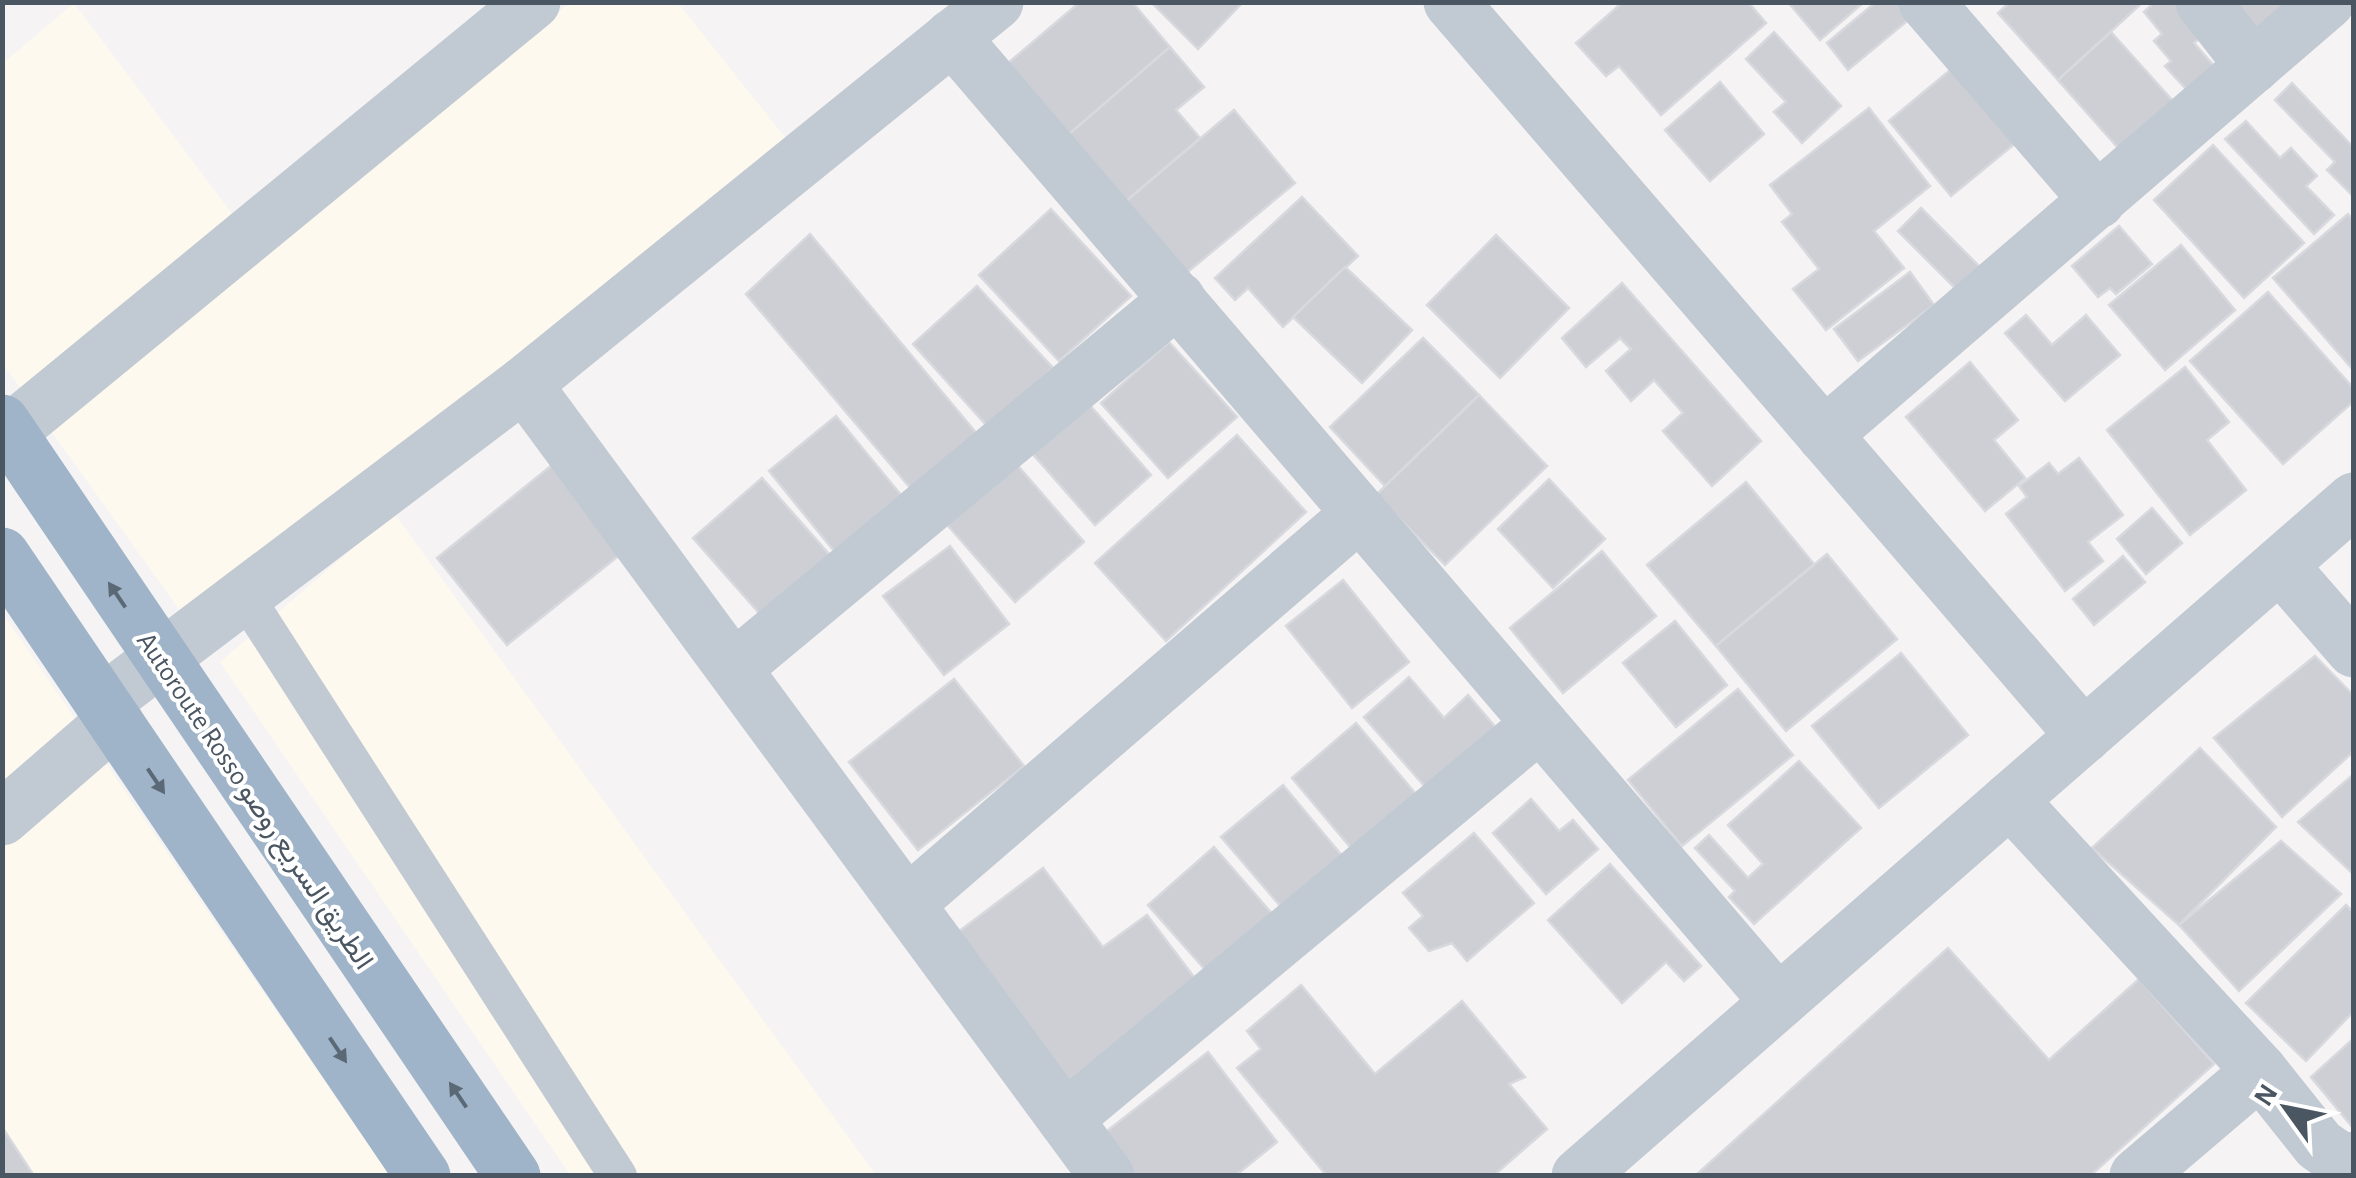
<svg xmlns="http://www.w3.org/2000/svg" width="2356" height="1178" font-family="'Alegreya Sans',Vazirmatn,sans-serif">
  <rect width="100%" height="100%" fill="#f5f3f3"/>
  <g fill="#fdf9ef">
    <polygon points="74,3 263,255 570,3 678,3 792,146 191,626 3,364 2,64"/>
    <polygon points="394,513 876,1175 570,1175 220,662"/>
    <polygon points="3,614 389,1175 3,1175"/>
  </g>
  <g fill="#cdcfd5" stroke="#d7d9de" stroke-width="2.5">
    <polygon points="1080,2 1132,2 1170,47 1067,136 1007,64"/>
    <polygon points="1151,2 1243,2 1198,49"/>
    <polygon points="1623,2 1748,2 1766,23 1661,115 1619,66 1606,76 1576,43"/>
    <polygon points="1788,2 1864,2 1820,40"/>
    <polygon points="1876,2 1902,2 1913,16 1848,70 1827,43"/>
    <polygon points="2010,2 2143,2 2058,80 1998,13"/>
    <polygon points="2155,2 2177,2 2200,38 2194,43 2215,67 2187,90 2165,66 2171,61 2154,41 2162,34 2144,12"/>
    <polygon points="2222,2 2296,2 2254,39"/>
    <polygon points="1774,32 1841,106 1802,143 1774,112 1786,102 1746,59"/>
    <polygon points="2111,32 2180,109 2127,158 2058,80"/>
    <polygon points="1170,47 1204,87 1176,110 1200,138 1124,203 1067,136"/>
    <polygon points="1955,66 2018,141 1951,196 1889,121"/>
    <polygon points="1720,82 1764,134 1710,181 1665,130"/>
    <polygon points="2292,83 2354,148 2354,197 2327,170 2335,162 2275,100"/>
    <polygon points="1869,108 1930,186 1874,231 1904,268 1826,330 1793,289 1819,269 1782,222 1792,214 1770,185"/>
    <polygon points="1234,110 1295,183 1184,275 1124,203"/>
    <polygon points="2246,121 2280,158 2291,148 2317,176 2306,186 2334,215 2314,234 2225,139"/>
    <polygon points="2213,145 2304,243 2244,298 2154,200"/>
    <polygon points="1302,197 1358,256 1283,327 1248,288 1235,300 1215,278"/>
    <polygon points="1921,208 1983,270 1960,293 1898,231"/>
    <polygon points="1051,209 1131,296 1059,361 979,275"/>
    <polygon points="2348,214 2354,221 2354,371 2273,278"/>
    <polygon points="2119,226 2152,264 2116,294 2110,288 2098,297 2072,266"/>
    <polygon points="810,234 978,435 912,490 746,294"/>
    <polygon points="1496,235 1569,308 1500,378 1427,305"/>
    <polygon points="2181,245 2235,310 2165,370 2109,305"/>
    <polygon points="1345,267 1412,330 1362,383 1293,317"/>
    <polygon points="1910,272 1934,305 1858,361 1834,329"/>
    <polygon points="1622,283 1761,441 1712,486 1663,431 1683,413 1654,380 1631,401 1606,371 1631,349 1620,338 1586,367 1562,338"/>
    <polygon points="977,286 1053,368 988,427 913,344"/>
    <polygon points="2268,292 2354,389 2354,401 2283,464 2190,361"/>
    <polygon points="2026,315 2052,345 2086,315 2120,355 2065,401 2005,333"/>
    <polygon points="1423,338 1479,395 1385,486 1330,427"/>
    <polygon points="1169,342 1237,417 1168,478 1101,403"/>
    <polygon points="1970,362 2018,420 1994,440 2025,478 1985,511 1906,417"/>
    <polygon points="2185,367 2229,422 2207,440 2246,490 2190,535 2107,430"/>
    <polygon points="1479,395 1547,466 1445,565 1376,495"/>
    <polygon points="1088,403 1151,475 1095,525 1032,453"/>
    <polygon points="836,416 901,495 834,551 769,471"/>
    <polygon points="1237,435 1306,512 1166,641 1095,563"/>
    <polygon points="2079,458 2123,515 2088,542 2103,561 2065,591 2006,514 2027,497 2019,486 2049,463 2058,474"/>
    <polygon points="1012,459 1084,542 1015,602 942,519"/>
    <polygon points="557,461 627,549 507,645 437,558"/>
    <polygon points="762,478 835,561 766,621 693,538"/>
    <polygon points="1549,479 1605,539 1553,588 1498,529"/>
    <polygon points="1746,482 1814,564 1716,646 1647,565"/>
    <polygon points="2152,508 2182,543 2146,574 2117,539"/>
    <polygon points="950,546 1009,624 944,675 883,596"/>
    <polygon points="1602,551 1656,616 1563,693 1510,628"/>
    <polygon points="1827,554 1897,639 1786,731 1716,646"/>
    <polygon points="2123,556 2145,582 2094,625 2073,599"/>
    <polygon points="1343,580 1409,662 1352,708 1286,626"/>
    <polygon points="1675,621 1727,685 1676,727 1623,663"/>
    <polygon points="1901,653 1968,735 1879,808 1812,726"/>
    <polygon points="2315,656 2354,696 2354,751 2282,817 2214,738"/>
    <polygon points="1409,677 1444,718 1468,695 1503,736 1434,797 1364,717"/>
    <polygon points="954,679 1024,766 918,850 849,762"/>
    <polygon points="1738,689 1793,755 1682,846 1628,780"/>
    <polygon points="1356,723 1426,806 1361,860 1292,778"/>
    <polygon points="2200,748 2276,827 2179,925 2092,848"/>
    <polygon points="1799,761 1861,828 1754,924 1729,897 1735,891 1695,848 1709,835 1748,878 1763,864 1728,825"/>
    <polygon points="2354,774 2354,870 2351,872 2298,822"/>
    <polygon points="1283,785 1349,864 1288,915 1221,837"/>
    <polygon points="1531,799 1559,831 1573,820 1598,849 1546,894 1493,833"/>
    <polygon points="1474,833 1534,903 1467,961 1452,943 1429,951 1409,928 1423,916 1403,893"/>
    <polygon points="2281,841 2341,894 2239,991 2179,925"/>
    <polygon points="1214,847 1282,925 1216,982 1148,905"/>
    <polygon points="1610,864 1701,966 1684,981 1666,962 1622,1003 1548,920"/>
    <polygon points="1043,868 1103,947 1147,915 1200,985 1070,1083 957,933"/>
    <polygon points="2346,905 2354,913 2354,1011 2306,1061 2246,1003"/>
    <polygon points="1948,948 2049,1060 2139,979 2214,1064 2090,1176 1695,1176"/>
    <polygon points="1301,985 1375,1074 1462,1001 1525,1077 1509,1084 1547,1129 1493,1176 1327,1176 1237,1068 1261,1049 1247,1031"/>
    <polygon points="2354,1038 2354,1129 2311,1077"/>
    <polygon points="1208,1052 1277,1142 1235,1176 1134,1176 1102,1135"/>
    <polygon points="2,1127 34,1176 2,1176"/>
  </g>
  <g fill="none" stroke-linecap="round" stroke-linejoin="round">
    <polyline stroke="#c1cad2" stroke-width="38" points="246,598 618,1176"/>
    <g stroke="#c1cad2" stroke-width="55">
      <polyline points="1451,2 2084,736"/>
      <polyline points="1926,2 2098,201"/>
      <polyline points="2203,2 2253,66"/>
      <polyline points="952,37 1778,1002"/>
      <polyline points="524,384 1107,1176"/>
      <polyline points="1824,435 2327,2"/>
      <polyline points="2,438 533,2"/>
      <polyline points="2280,565 2354,650"/>
      <polyline points="734,668 1178,299"/>
      <polyline points="102,703 524,384 996,2"/>
      <polyline points="2010,800 2260,1071 2319,1145 2345,1163 2354,1159"/>
      <polyline points="2,818 115,720"/>
      <polyline points="907,904 1360,513"/>
      <polyline points="1065,1119 1540,724"/>
      <polyline points="1579,1176 2354,500"/>
      <polyline points="2137,1176 2260,1071"/>
    </g>
    <g stroke="#9fb4c9" stroke-width="55">
      <polyline points="2,422 513,1176"/>
      <polyline points="2,555 423,1176"/>
    </g>
  </g>
  <defs><path id="oneway-solid" d="M-6-.8H1V-3.2L6.5 0L1 3.2V.8H-6Z" transform="scale(2.5)"/></defs>
  <g fill="#5b6976">
    <use href="#oneway-solid" transform="translate(117 595) rotate(-124)"/>
    <use href="#oneway-solid" transform="translate(156 781) rotate(56)"/>
    <use href="#oneway-solid" transform="translate(338 1050) rotate(56)"/>
    <use href="#oneway-solid" transform="translate(458 1095) rotate(-124)"/>
  </g>
  <g text-anchor="middle" stroke-width="8" stroke-linejoin="round" paint-order="stroke">
    <g font-size="28" fill="#4a5661" stroke="#fff">
      <text transform="translate(256 800) rotate(56)" y="10">Autoroute Rosso الطريق السريع روصو</text>
    </g>
  </g>
  <rect width="2356" height="1178" fill="none" stroke="#4a5661" stroke-width="10"/>
  <g transform="translate(2286 1108) rotate(303)" stroke="#ffffff" stroke-width="8" paint-order="stroke">
  <path d="M0-8L18 38L0 25L-18 38Z" fill="#4a5661"/>
  <text y="-15" font-size="28" font-weight="bold" text-anchor="middle" fill="#4a5661">N</text>
  </g>
</svg>
